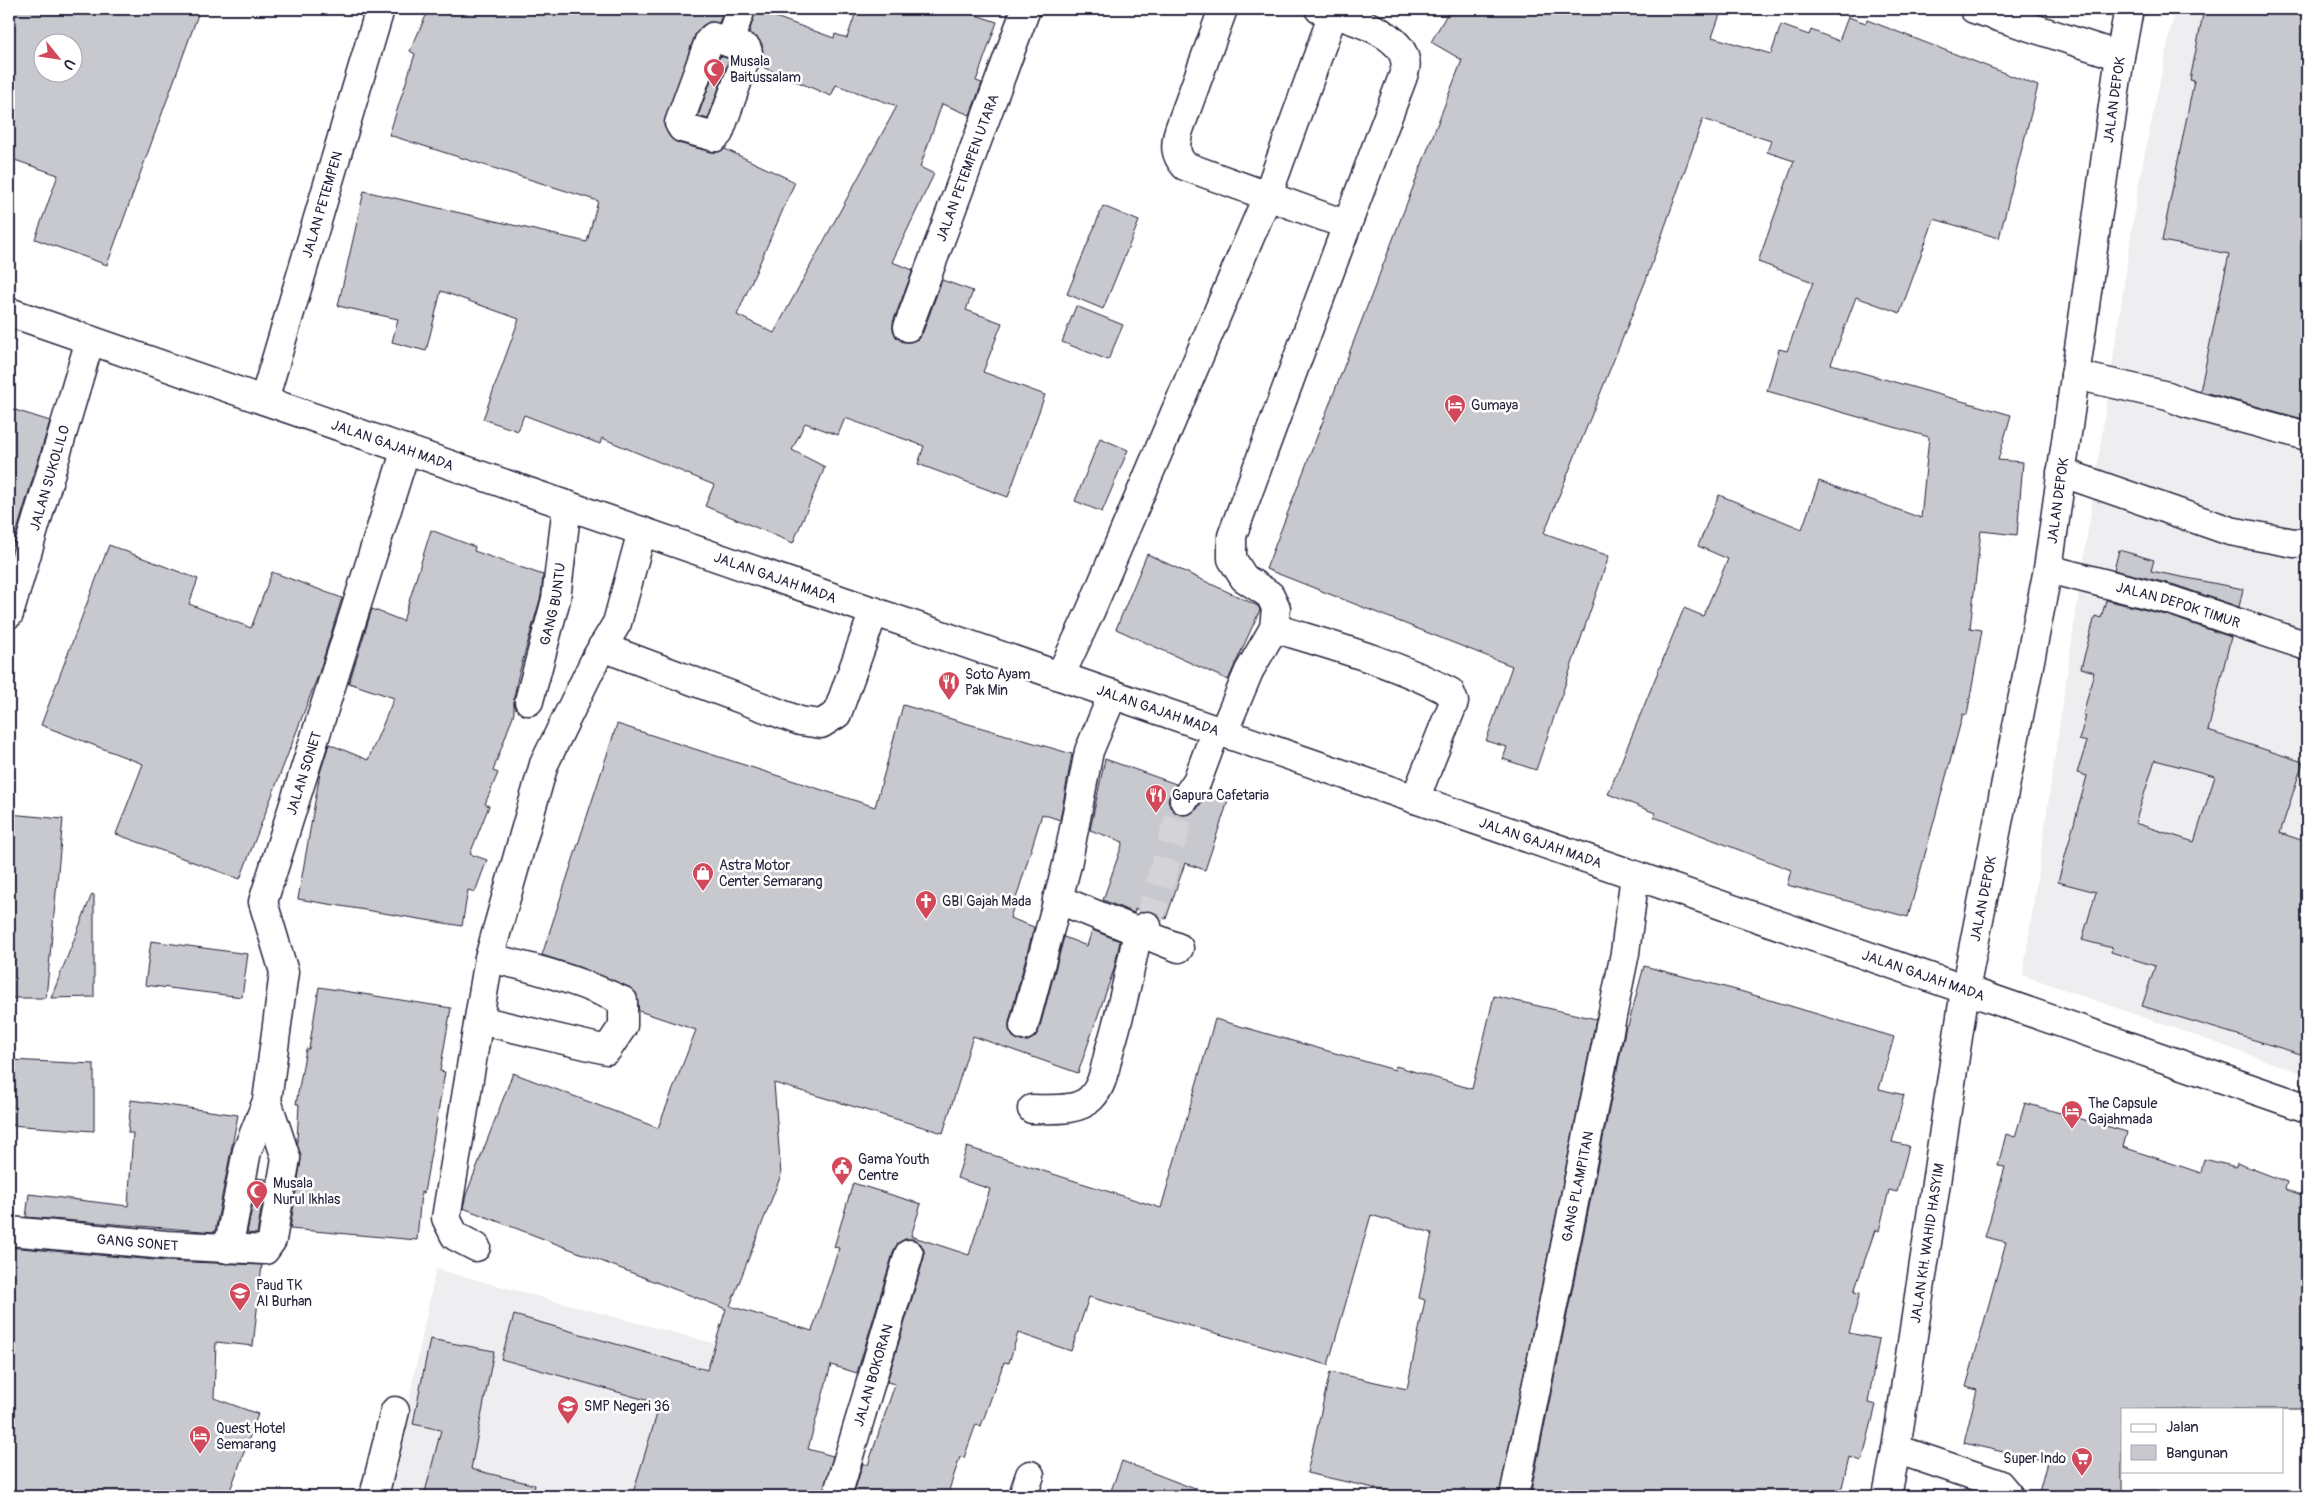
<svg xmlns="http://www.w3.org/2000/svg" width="2316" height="1505" font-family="Pangolin,sans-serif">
  <rect width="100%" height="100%" fill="#fff"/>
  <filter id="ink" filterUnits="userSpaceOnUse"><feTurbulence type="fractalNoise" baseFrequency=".02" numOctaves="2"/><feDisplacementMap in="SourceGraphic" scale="10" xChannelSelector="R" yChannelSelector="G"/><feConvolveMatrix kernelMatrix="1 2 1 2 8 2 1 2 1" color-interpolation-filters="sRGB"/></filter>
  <g filter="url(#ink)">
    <g fill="#eeeef1">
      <polygon points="2175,9 2307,9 2307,1075 2023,975 2139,181"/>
      <polygon points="436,1269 754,1354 708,1496 389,1496"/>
    </g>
    <g fill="#c8c8cf" stroke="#22223b" fill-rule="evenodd">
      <path d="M9 9H200L107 265 35 239 58 175 9 158ZM42 42H72V72H42Z"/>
      <polygon points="429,9 724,9 719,23 709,22 702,26 695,35 664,125 669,136 678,143 711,152 719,152 725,149 795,182 737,315 774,333 897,106 836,85 831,96 760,66 763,57 762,44 758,38 749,33 756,10 834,38 835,34 847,38 857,9 958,9 997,22 976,81 982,83 970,115 942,104 920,167 934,174 892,262 913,270 893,322 893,329 896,337 903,342 911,342 918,339 923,332 942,280 973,291 966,310 1002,323 983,372 1045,395 1008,497 918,464 924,446 845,418 838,435 805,423 792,450 825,467 793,543 705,506 714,485 602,438 600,444 524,415 518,431 483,419 519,319 441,291 426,351 392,342 398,319 338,306 364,191 587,242 598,201 389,135 415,54 410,51"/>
      <polygon points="1450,9 1722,9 1712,37 1771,54 1781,25 1809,35 1811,30 1839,41 1848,17 1866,23 1867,20 2038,86 1999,238 1934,219 1900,313 1856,297 1831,364 2011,415 1998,460 2023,462 2017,535 1981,531 1970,628 1982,630 1967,715 1963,714 1908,917 1787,885 1791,870 1654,817 1655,813 1608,794 1684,608 1703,616 1728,559 1698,546 1719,495 1802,529 1819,481 1921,518 1929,437 1767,391 1779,349 1787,351 1813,282 1758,262 1794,161 1767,152 1771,141 1703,119 1646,280 1544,533 1609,556 1536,770 1503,759 1507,747 1486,741 1512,666 1266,569 1462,60 1431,42"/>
      <polygon points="2204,9 2307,9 2307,420 2200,391 2229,254 2162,241 2194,81 2190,80"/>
      <polygon points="720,56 729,59 708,119 698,116"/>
      <polygon points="1103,206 1139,221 1103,309 1067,294"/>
      <polygon points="1076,306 1123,325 1108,360 1062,342"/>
      <polygon points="9,408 50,421 13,544 9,543"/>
      <polygon points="1100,438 1128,450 1102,512 1075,501"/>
      <polygon points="431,530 475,547 474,551 543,575 541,596 518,677 514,697 514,713 493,771 498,773 485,804 489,806 470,854 487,860 475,892 468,890 462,926 298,899 320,773 329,744 368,760 394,698 349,683 372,609 403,621"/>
      <polygon points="109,545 198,579 189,604 251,628 272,572 342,598 319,673 240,879 116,834 143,764 41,725"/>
      <polygon points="2119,550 2154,560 2151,571 2243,589 2239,607 2175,585 2114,570"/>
      <polygon points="1147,554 1258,606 1260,610 1228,680 1116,629"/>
      <path d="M2106 600 2166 615 2231 637 2208 731 2303 762 2280 833 2307 842V1056L2142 1006 2155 966 2111 952 2112 948 2082 940 2096 892 2058 882 2087 776 2077 773 2087 742 2079 740 2086 716 2083 715 2094 672 2081 668 2095 616 2101 618ZM2155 760 2215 776 2194 842 2135 823Z"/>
      <polygon points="903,705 1072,754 1060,820 1042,814 1010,918 1034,927 1009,1022 1009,1030 1013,1037 1020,1041 1028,1041 1035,1037 1039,1030 1064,937 1087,946 1092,930 1120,941 1114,969 1078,1073 973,1036 943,1133 774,1083 781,1175 730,1306 812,1331 839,1248 834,1247 853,1183 921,1204 911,1236 969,1255 990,1189 957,1178 967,1147 1161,1208 1215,1019 1395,1070 1396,1066 1472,1089 1494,996 1596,1019 1499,1496 1386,1496 1387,1491 1307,1473 1330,1372 1407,1389 1425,1300 1419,1298 1432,1233 1371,1215 1328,1365 1089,1297 1071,1351 1018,1333 1009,1363 1004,1362 981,1426 976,1424 964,1458 960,1457 947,1496 853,1496 863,1463 868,1465 895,1384 887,1382 924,1258 924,1250 921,1244 914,1239 905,1239 898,1243 894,1250 857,1373 831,1365 808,1449 833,1456 822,1496 632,1496 660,1404 501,1359 514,1315 707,1370 726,1309 463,1208 466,1195 513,1073 658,1128 696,1030 639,1011 636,993 629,987 579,967 542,955 617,724 875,807"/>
      <polygon points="1105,759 1176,784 1168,799 1170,807 1176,813 1182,815 1190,814 1197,809 1207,794 1228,801 1205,870 1185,863 1166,919 1148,910 1135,909 1134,913 1103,900 1123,842 1090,830"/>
      <polygon points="9,814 63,819 46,998 9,998"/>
      <polygon points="92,894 94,895 94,997 51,998"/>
      <polygon points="151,941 248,954 242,997 145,985"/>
      <polygon points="1644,966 1740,991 1894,1037 1879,1089 1904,1095 1892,1142 1909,1146 1897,1192 1889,1190 1879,1231 1875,1230 1854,1292 1860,1293 1849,1333 1879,1339 1868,1403 1876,1405 1862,1461 1849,1457 1840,1496 1530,1496 1626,1026 1628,1026"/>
      <polygon points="319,987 451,1008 440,1071 445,1072 424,1193 421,1192 417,1240 290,1229 301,1160 297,1141 299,1104 296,1104 306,1049 309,1049"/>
      <polygon points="9,1060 94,1064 94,1131 9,1125"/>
      <polygon points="131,1100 238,1115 215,1232 26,1217 29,1194 128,1206 133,1133 128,1133"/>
      <polygon points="2025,1103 2127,1132 2123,1147 2201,1173 2204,1159 2236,1167 2237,1163 2287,1182 2285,1189 2307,1197 2307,1409 2122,1409 2122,1496 2038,1496 2047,1462 1964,1443 1977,1390 1966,1387 2006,1242 1985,1237 2005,1167 1998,1166 2006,1134 2015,1137"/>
      <polygon points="258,1178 266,1179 257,1234 247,1233"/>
      <polygon points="9,1247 165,1261 262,1265 253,1346 216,1342 214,1398 258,1414 228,1496 24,1496 9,1492"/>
      <polygon points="430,1339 494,1351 471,1469 535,1485 533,1496 424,1496 441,1430 413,1424"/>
      <polygon points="1122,1461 1208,1494 1207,1496 1109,1496"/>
    </g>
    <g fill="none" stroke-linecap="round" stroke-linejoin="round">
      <polyline stroke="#d3d3d8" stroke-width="28" stroke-dasharray="28 14" stroke-linecap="butt" points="1147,926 1184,800"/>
      <g stroke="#22223b" stroke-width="31">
        <g id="minor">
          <path d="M1223 9 1179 130C1175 145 1174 154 1185 166L1347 225 1402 79C1404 73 1407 66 1405 60 1399 30 1345 18 1319 9"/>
          <polyline points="1974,9 2120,56"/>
          <polygon points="713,37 747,49 748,52 719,133 715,137 682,128 679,123 709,41"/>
          <polyline points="729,41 741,9"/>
          <path id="s1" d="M908 327 1026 9"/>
          <polyline points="2075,375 2168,396 2185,403 2307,436"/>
          <path id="s2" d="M264 400 380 9"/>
          <polyline points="2061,472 2230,531 2294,543 2307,542"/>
          <path id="s3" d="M2048 569 2170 600 2307 646"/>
          <path id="s4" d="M9 614 90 340"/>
          <path d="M1274 628C1333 646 1395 663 1450 692L1454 702 1415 799"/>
          <polyline points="602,647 800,721 821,724 837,714 874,611"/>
          <polyline points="1060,676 1090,612 1267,197 1333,14"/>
          <path id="s5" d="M529 701 556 599 567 505"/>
          <polyline points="1223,733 1249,671 1274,628 1276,608 1270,595 1244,578 1232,559 1232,536 1347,225"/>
          <polyline points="1184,800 1197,781 1216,730"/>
          <polyline points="1057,899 1179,948"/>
          <path d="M479 1020 607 1050 623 1026V1001C580 981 536 968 489 958"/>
          <polyline points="1024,1026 1067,865 1089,751 1113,694"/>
          <path d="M1032 1109C1050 1109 1078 1112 1091 1098 1103 1086 1105 1067 1109 1052 1121 1012 1130 972 1138 931L1147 926"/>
          <path id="s6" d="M9 1231 166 1245 265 1250 272 1240 286 1158 267 1101"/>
          <polyline points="476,1247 455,1236 446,1218 489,958 544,764 596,658 617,623 642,531"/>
          <path id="s7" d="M228 1249 247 1151 267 1101 284 972 263 902 406 449"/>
          <polyline points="1896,1449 1999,1484 2009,1496"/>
          <polyline points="374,1496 395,1411"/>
          <path id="s8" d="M837 1496 909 1254"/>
          <polyline points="1023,1496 1030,1475"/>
          <path id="s9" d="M1514 1496 1625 953 1635 875"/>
          <path id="s10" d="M1887 1496 1896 1449 1965 990 2048 569 2120 56 2129 9"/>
        </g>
      </g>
      <g stroke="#22223b" stroke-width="31">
        <g id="major">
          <path id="s11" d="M9 312 2307 1108"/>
        </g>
      </g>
      <use href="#minor" stroke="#fff" stroke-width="28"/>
      <use href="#major" stroke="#fff" stroke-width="28"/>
    </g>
  </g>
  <defs>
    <g id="mosque-pin" transform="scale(1.125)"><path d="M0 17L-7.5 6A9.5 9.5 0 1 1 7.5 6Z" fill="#d1495b" stroke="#fff"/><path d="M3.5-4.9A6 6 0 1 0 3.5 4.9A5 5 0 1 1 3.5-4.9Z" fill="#fff"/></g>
    <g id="hotel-pin" transform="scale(1.125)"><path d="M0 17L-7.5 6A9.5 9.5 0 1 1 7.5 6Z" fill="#d1495b" stroke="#fff"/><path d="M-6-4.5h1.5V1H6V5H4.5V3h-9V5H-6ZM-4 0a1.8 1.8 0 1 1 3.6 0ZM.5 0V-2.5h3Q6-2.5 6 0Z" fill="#fff"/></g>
    <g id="restaurant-pin" transform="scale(1.125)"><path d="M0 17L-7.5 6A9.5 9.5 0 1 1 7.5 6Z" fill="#d1495b" stroke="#fff"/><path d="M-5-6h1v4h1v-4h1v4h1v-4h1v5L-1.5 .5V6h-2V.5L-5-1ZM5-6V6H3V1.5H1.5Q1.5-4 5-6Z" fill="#fff"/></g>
    <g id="shop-pin" transform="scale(1.125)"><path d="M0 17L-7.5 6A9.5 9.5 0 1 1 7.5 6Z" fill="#d1495b" stroke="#fff"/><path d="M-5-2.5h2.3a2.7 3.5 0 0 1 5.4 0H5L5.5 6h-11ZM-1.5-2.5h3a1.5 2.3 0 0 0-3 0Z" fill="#fff"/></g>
    <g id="church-pin" transform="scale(1.125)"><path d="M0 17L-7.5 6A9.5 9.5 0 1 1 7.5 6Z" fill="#d1495b" stroke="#fff"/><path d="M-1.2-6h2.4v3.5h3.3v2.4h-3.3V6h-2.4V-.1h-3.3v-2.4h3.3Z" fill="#fff"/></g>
    <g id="civic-pin" transform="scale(1.125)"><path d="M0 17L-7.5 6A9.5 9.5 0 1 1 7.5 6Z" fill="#d1495b" stroke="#fff"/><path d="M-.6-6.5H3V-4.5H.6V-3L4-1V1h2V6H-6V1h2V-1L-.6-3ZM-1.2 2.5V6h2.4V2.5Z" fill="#fff"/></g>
    <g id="school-pin" transform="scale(1.125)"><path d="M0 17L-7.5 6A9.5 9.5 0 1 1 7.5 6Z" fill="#d1495b" stroke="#fff"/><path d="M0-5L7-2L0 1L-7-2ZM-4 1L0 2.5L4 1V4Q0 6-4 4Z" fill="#fff"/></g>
    <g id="supermarket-pin" transform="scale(1.125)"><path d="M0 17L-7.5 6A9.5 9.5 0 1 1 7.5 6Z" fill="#d1495b" stroke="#fff"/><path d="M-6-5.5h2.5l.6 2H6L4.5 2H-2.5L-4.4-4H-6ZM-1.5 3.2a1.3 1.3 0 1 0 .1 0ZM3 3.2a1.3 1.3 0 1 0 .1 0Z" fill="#fff"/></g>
  </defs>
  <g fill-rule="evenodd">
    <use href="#mosque-pin" x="714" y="69"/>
    <use href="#hotel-pin" x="1455" y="405"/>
    <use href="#restaurant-pin" x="949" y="682"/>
    <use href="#restaurant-pin" x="1156" y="795"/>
    <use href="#shop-pin" x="703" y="873"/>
    <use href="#church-pin" x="926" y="901"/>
    <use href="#hotel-pin" x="2072" y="1111"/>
    <use href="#civic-pin" x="842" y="1167"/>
    <use href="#mosque-pin" x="257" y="1191"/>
    <use href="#school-pin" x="240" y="1293"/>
    <use href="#school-pin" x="568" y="1406"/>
    <use href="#hotel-pin" x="200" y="1436"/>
    <use href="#supermarket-pin" x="2082" y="1458"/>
  </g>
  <g text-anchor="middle" stroke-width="5" stroke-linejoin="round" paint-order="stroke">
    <g font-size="14" fill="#22223b" stroke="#fff" text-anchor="start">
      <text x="730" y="66">Musala<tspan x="730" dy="16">Baitussalam</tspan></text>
      <text x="1471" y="410">Gumaya</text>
      <text x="965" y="679">Soto Ayam<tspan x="965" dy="16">Pak Min</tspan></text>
      <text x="1172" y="800">Gapura Cafetaria</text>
      <text x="719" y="870">Astra Motor<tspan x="719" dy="16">Center Semarang</tspan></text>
      <text x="942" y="906">GBI Gajah Mada</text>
      <text x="2088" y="1108">The Capsule<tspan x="2088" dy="16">Gajahmada</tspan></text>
      <text x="858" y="1164">Gama Youth<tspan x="858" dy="16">Centre</tspan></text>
      <text x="273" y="1188">Musala<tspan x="273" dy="16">Nurul Ikhlas</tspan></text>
      <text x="256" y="1290">Paud TK<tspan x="256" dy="16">Al Burhan</tspan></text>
      <text x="584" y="1411">SMP Negeri 36</text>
      <text x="216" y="1433">Quest Hotel<tspan x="216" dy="16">Semarang</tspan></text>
      <text x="2066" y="1463" text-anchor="end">Super Indo</text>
    </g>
    <g font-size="14" fill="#22223b" stroke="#fff">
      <text dy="5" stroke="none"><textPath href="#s10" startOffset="1415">JALAN DEPOK</textPath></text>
      <text dy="5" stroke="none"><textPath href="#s1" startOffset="170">JALAN PETEMPEN UTARA</textPath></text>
      <text dy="5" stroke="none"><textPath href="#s2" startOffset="204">JALAN PETEMPEN</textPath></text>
      <text dy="5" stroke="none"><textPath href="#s11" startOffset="406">JALAN GAJAH MADA</textPath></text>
      <text dy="5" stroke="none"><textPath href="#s4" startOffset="142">JALAN SUKOLILO</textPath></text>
      <text dy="5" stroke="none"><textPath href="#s10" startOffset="1010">JALAN DEPOK</textPath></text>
      <text dy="5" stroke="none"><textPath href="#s11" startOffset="811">JALAN GAJAH MADA</textPath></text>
      <text dy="5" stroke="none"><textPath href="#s5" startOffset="100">GANG BUNTU</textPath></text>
      <text dy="5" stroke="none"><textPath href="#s3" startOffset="135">JALAN DEPOK TIMUR</textPath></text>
      <text dy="5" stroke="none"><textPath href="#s11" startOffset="1216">JALAN GAJAH MADA</textPath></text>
      <text dy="5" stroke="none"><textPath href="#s7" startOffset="492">JALAN SONET</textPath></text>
      <text dy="5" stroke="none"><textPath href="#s11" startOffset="1621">JALAN GAJAH MADA</textPath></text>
      <text dy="5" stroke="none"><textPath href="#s10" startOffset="605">JALAN DEPOK</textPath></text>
      <text dy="5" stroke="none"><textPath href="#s11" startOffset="2026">JALAN GAJAH MADA</textPath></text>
      <text dy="5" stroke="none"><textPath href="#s9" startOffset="316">GANG PLAMPITAN</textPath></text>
      <text dy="5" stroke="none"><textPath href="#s6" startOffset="129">GANG SONET</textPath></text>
      <text dy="5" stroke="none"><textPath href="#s10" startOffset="256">JALAN KH. WAHID HASYIM</textPath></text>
      <text dy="5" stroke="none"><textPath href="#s8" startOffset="126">JALAN BOKORAN</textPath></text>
    </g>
  </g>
  <rect width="2316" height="1505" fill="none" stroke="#fff" stroke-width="30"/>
  <rect x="15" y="15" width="2286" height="1475" fill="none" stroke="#22223b" stroke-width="2" filter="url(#ink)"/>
  <rect x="2121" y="1408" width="162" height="65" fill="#ffffff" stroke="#a7a7b1"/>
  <rect x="2131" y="1424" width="25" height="8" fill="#ffffff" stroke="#a7a7b1"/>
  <text x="2166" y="1432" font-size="15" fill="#22223b">Jalan</text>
  <rect x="2131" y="1445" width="25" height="15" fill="#c8c8cf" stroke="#a7a7b1"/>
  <text x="2166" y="1458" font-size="15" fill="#22223b">Bangunan</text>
  <g transform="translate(58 58) rotate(120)"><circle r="24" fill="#ffffff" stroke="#a7a7b1"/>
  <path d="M0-4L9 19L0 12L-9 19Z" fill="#d1495b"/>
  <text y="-8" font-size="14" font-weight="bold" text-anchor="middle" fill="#22223b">U</text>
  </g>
</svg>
